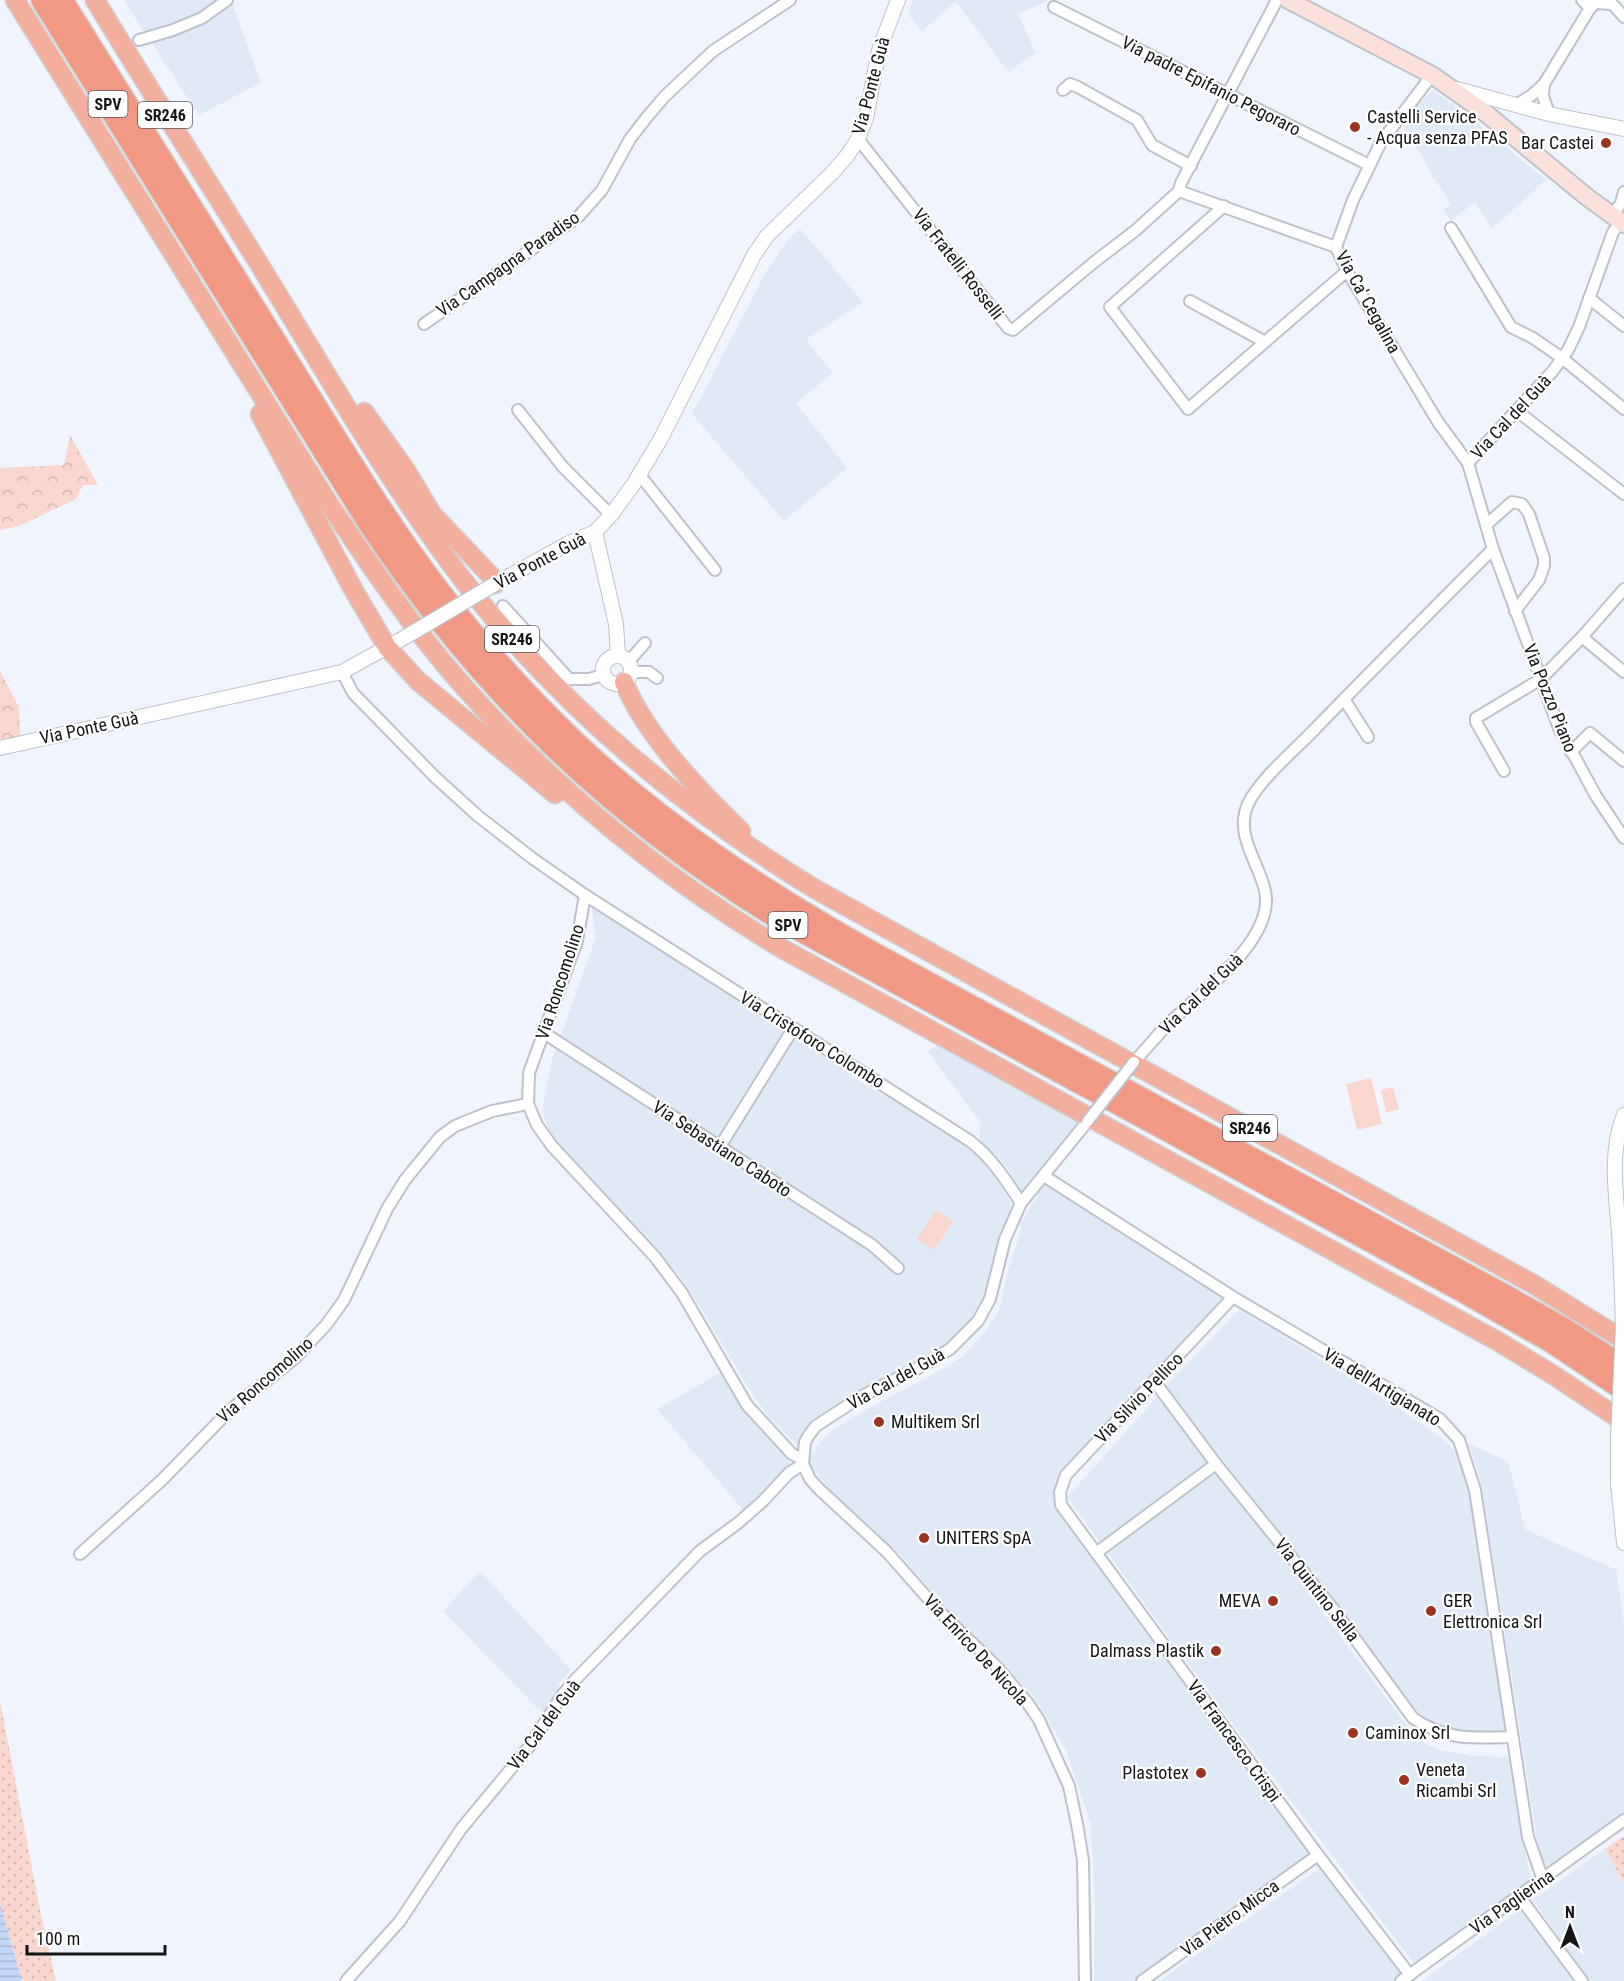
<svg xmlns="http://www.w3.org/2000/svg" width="1624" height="1981" font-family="'Roboto Condensed',sans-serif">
  <defs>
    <pattern id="grass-dots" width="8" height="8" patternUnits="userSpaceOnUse" patternTransform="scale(1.5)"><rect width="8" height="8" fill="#f9d6ce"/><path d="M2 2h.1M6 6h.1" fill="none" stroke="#d5b7b0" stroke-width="1.8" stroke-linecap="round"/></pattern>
    <pattern id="forest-crowns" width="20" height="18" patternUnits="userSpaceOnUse" patternTransform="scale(1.5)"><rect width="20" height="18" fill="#f9d6ce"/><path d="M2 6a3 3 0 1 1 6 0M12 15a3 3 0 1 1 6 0" fill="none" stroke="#d5b7b0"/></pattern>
    <pattern id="water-rules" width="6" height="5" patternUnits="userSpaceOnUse" patternTransform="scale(1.5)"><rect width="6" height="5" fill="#c1d8f9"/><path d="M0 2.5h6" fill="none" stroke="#a5b8d5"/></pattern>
  </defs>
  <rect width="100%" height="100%" fill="#f0f5fd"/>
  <g fill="#e0eaf7">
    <polygon points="123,0 231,0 261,83 199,115"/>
    <polygon points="913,0 1050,0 1018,14 1036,53 1008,72 956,1 922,32 908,14"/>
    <polygon points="1433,90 1470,117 1546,180 1492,229 1475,202 1451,221 1443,209 1451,204 1428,170 1429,168 1401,123"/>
    <polygon points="800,229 863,302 806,340 833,373 796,403 847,468 784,521 692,414 768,268 787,241"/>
    <polygon points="590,896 865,1084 960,1141 981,1159 996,1175 1014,1209 987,1302 960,1340 808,1434 798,1449 795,1443 768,1416 748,1387 695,1299 677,1273 552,1136 544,1117 543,1103 552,1060 596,937"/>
    <polygon points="939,1043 1088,1117 1044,1174 1228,1302 1122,1412 1055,1490 1053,1499 1060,1512 1314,1854 1134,1981 1094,1981 1095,1903 1091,1825 1066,1750 1047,1718 1031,1693 957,1622 899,1553 830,1490 807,1462 819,1443 832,1431 865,1410 954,1363 970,1349 987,1329 1000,1308 1007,1274 1022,1227 1019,1225 1034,1201 1036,1201 1043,1175 1023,1196 1007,1167 979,1138 981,1123 928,1052"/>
    <polygon points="1240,1309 1403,1411 1445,1441 1454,1450 1459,1459 1469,1490 1508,1743 1475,1743 1418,1717 1166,1386"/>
    <polygon points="722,1372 736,1395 758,1425 784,1452 792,1467 749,1517 657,1409"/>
    <polygon points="1157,1397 1267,1537 1407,1726 1424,1743 1439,1750 1474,1756 1511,1757 1527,1862 1533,1883 1417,1968 1206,1688 1067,1497"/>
    <polygon points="1464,1441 1508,1462 1526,1530 1617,1570 1624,1627 1624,1816 1545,1875 1540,1859 1482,1487 1472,1453"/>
    <polygon points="480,1571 571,1670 557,1686 560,1688 543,1714 539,1707 538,1709 443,1611"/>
    <polygon points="1605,1849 1624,1885 1624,1981 1589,1981 1533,1900"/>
    <polygon points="1323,1866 1406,1976 1398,1981 1159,1981"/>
    <polygon points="1522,1908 1573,1981 1422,1981"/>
  </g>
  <g fill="url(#grass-dots)">
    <polygon points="0,1701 40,1910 56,1981 22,1981 0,1904"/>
    <polygon points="1624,1836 1624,1884 1605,1849"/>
  </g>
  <g fill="url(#forest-crowns)">
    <polygon points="70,435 98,485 83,485 76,499 19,526 0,530 0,468 64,465"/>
    <polygon points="0,671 19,707 20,736 0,744"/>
  </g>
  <g fill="#f9d6ce">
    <polygon points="1371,1078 1382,1124 1357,1130 1346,1084"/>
    <polygon points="1393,1087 1399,1109 1386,1113 1381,1090"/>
    <polygon points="936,1210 953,1221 934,1250 917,1239"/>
  </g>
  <polygon fill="url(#water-rules)" points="0,1904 22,1981 0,1981"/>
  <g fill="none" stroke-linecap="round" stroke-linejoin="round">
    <g stroke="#bdc2ca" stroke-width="14">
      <g id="minor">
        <polyline points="1582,0 1590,8 1596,3 1611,4"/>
        <polyline points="1609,0 1624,17"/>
        <polyline points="1054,7 1369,165"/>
        <polyline points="139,40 173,30 202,18 227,0"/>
        <polyline points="1432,75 1381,142 1353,200 1336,247 1347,271 1438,422 1468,463"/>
        <polyline points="1544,84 1543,96 1549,114"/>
        <polyline points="1063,90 1070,84 1078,87 1137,120 1152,145 1191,166"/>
        <polyline points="1516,105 1532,95 1544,84 1595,0"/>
        <polyline points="858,139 1008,328 1013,330 1093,263 1136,230 1179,191 1181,183 1277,0"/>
        <polyline points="1179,191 1336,247"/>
        <polyline points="1224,206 1110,307 1188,409 1265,342"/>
        <polyline points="1613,215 1621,203 1624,192"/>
        <polyline points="1617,227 1613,232 1579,327 1568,350 1552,372 1468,463 1493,549 1559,728 1596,796 1624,838"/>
        <polyline points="1451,228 1511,327 1533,338 1562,358 1624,409"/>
        <polyline points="1589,298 1624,326"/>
        <polyline points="1190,301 1265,342 1347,271"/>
        <polyline points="424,324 578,217 602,190 630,139 647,117 665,96 713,51 790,0"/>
        <polyline points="518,410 563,467 611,515"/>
        <polyline points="1517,411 1624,494"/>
        <polyline points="639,474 715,570"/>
        <polyline points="1486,525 1512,502 1522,504 1529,514 1544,558 1544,566 1539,580 1515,611"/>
        <polyline points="503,606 569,679 589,679 603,675"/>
        <polyline points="1582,637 1624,672"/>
        <polyline points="629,661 645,643"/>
        <path d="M342 672 353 693 435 777 478 816 532 858 585 895 970 1141C992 1158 1006 1180 1021 1203"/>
        <polyline points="631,672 649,672 657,678"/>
        <polyline points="1344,699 1368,737"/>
        <polyline points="1571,752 1590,733 1624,761"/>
        <polyline points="1504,771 1476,722 1476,718 1541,679 1582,637 1624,589"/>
        <polyline points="585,895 577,941 529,1073 528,1104 537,1125 552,1146 655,1257 682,1293 747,1405 792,1454 802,1459"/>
        <polyline points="544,1033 872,1245 898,1268"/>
        <path d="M1134 1062C1145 1050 1156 1037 1167 1025 1198 995 1276 940 1265 891 1259 862 1234 835 1248 804 1259 780 1295 750 1314 730 1373 669 1433 609 1493 549"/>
        <polyline points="719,1148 793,1029"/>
        <polyline points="1044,1176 1233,1297 1440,1419 1459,1440 1475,1490 1528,1837 1543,1880"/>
        <polyline points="1233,1297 1066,1475 1060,1492 1061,1505 1318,1855 1410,1975"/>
        <path d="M1155 1382 1216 1464 1334 1610 1413 1718C1445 1741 1476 1738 1512 1737"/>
        <polyline points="1096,1553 1216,1464"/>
        <polyline points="80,1554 163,1479 229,1411 296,1357 326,1325 344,1300 387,1209 405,1180 440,1137 455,1126 492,1111 528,1104"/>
        <polyline points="1519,1896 1582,1981"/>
        <polyline points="346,1981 400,1921 461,1829 529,1747 563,1694 575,1680 700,1551 738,1523 763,1501 789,1473 803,1464"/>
        <polyline points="1085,1981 1083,1861 1078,1829 1069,1786 1039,1720 1027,1702 996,1666 938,1610 887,1552 819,1489 810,1479 803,1464 805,1442 809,1435 816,1426 862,1396 920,1367 950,1349 978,1321 990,1299 1005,1239 1021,1203 1087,1122"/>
        <polyline points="1142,1981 1318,1855"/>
        <polyline points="1401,1981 1624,1820"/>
      </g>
    </g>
    <g stroke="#bdc2ca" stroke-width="16">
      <g id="tertiary">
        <polyline points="1457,89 1549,114 1624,129"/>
        <polyline points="595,532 616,624 618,655"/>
        <polyline points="495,584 567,544 595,532 611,515 633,485 660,440 754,255 767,236 832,173 847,156 858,139 866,118 879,50 898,0"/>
        <circle cx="617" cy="670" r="14"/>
        <polyline points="0,748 342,672 407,636"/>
        <path d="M1623 1325C1622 1294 1621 1263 1619 1232 1616 1194 1609 1152 1624 1115"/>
        <polyline points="1618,1438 1618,1483 1624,1543"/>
      </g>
    </g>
    <g stroke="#bdc2ca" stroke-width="20">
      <polyline id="secondary" points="1288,0 1432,75 1483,111 1587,197 1624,224"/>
    </g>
    <g stroke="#d0d0d1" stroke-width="21">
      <g id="trunk">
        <path d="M15 0 329 504C371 567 414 630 464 687 556 790 662 877 781 948L1499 1342 1555 1376 1624 1422"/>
        <path d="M95 0C150 91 208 181 264 272 328 376 389 483 463 580 559 705 681 807 815 889L1533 1284 1624 1340"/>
        <polyline points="364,412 405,469 432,514 491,576 495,584"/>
        <polyline points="260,414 353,589 387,647 418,681 555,794"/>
        <path d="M624 682C645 735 700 792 741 831"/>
      </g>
    </g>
    <g stroke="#d0d0d1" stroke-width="24">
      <g id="motorway">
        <path d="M42 0 368 522C479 689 610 817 781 920L1464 1292 1550 1341 1624 1390"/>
        <path d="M62 0C134 116 207 232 279 347 330 428 379 512 437 588 478 642 524 693 573 740 663 826 767 893 875 954L1508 1297 1566 1330 1624 1367"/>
      </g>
    </g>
    <use href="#minor" stroke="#fff" stroke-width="10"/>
    <use href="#tertiary" stroke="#fff" stroke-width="14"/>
    <use href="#secondary" stroke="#fbe0db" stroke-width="16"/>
    <use href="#trunk" stroke="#f4ae9e" stroke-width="18"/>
    <use href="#motorway" stroke="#f29986" stroke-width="21"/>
    <g stroke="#bdc2ca" stroke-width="14" stroke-linecap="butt">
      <polyline id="minor-bridge" points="1087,1122 1134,1062"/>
    </g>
    <g stroke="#bdc2ca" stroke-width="16" stroke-linecap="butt">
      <g id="tertiary-bridge">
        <polyline points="407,636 495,584"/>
        <polyline points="1618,1438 1623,1325"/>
      </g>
    </g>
    <use href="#minor-bridge" stroke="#fff" stroke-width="10"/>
    <use href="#tertiary-bridge" stroke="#fff" stroke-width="14"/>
  </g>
  <g fill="#9c331e" stroke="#fff" stroke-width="2">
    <circle cx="1355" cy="127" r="6"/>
    <circle cx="1606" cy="143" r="6"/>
    <circle cx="879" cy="1422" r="6"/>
    <circle cx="924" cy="1538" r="6"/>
    <circle cx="1273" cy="1601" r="6"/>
    <circle cx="1431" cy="1611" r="6"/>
    <circle cx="1216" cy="1651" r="6"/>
    <circle cx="1353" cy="1733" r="6"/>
    <circle cx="1201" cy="1773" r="6"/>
    <circle cx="1404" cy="1780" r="6"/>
  </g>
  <g text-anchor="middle" stroke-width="4.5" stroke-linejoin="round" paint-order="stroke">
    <g fill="#fff" stroke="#5a5b5d" stroke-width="1.5">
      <rect x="88.5" y="91" width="39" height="26" rx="4.5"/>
      <rect x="138" y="102" width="54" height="26" rx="4.5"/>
      <rect x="485" y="626" width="54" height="26" rx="4.5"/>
      <rect x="768.5" y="912" width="39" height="26" rx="4.5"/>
      <rect x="1223" y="1115" width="54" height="26" rx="4.5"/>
    </g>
    <g font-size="16" font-weight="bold" fill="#131517">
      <text x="108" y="110">SPV</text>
      <text x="165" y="121">SR246</text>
      <text x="512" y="645">SR246</text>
      <text x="788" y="931">SPV</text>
      <text x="1250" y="1134">SR246</text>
    </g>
    <g font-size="18" fill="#131517" stroke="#fff">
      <text transform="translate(871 86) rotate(-75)" y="6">Via Ponte Guà</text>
      <text transform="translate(1211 86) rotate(27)" y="6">Via padre Epifanio Pegoraro</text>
      <text transform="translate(508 264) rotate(-35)" y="6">Via Campagna Paradiso</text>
      <text transform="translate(958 264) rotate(52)" y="6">Via Fratelli Rosselli</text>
      <text transform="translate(1368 302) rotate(61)" y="6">Via Ca' Cegalina</text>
      <text transform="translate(1511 417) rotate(-47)" y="6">Via Cal del Guà</text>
      <text transform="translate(540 561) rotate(-28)" y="6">Via Ponte Guà</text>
      <text transform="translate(1550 698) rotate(68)" y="6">Via Pozzo Piano</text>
      <text transform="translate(89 728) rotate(-12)" y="6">Via Ponte Guà</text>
      <text transform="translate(560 982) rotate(-72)" y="6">Via Roncomolino</text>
      <text transform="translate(1201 994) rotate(-44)" y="6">Via Cal del Guà</text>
      <text transform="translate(812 1040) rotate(32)" y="6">Via Cristoforo Colombo</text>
      <text transform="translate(722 1149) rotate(33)" y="6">Via Sebastiano Caboto</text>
      <text transform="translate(896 1379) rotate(-29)" y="6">Via Cal del Guà</text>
      <text transform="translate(265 1380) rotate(-41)" y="6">Via Roncomolino</text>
      <text transform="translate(1382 1387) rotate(31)" y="6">Via dell'Artigianato</text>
      <text transform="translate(1139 1398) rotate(-46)" y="6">Via Silvio Pellico</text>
      <text transform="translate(1317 1590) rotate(52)" y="6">Via Quintino Sella</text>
      <text transform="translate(976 1650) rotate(47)" y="6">Via Enrico De Nicola</text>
      <text transform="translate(544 1725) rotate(-53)" y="6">Via Cal del Guà</text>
      <text transform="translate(1234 1741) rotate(54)" y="6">Via Francesco Crispi</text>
      <text transform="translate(1512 1902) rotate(-35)" y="6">Via Paglierina</text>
      <text transform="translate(1230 1918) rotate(-36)" y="6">Via Pietro Micca</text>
    </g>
    <g font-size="18" fill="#131517" stroke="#fff" text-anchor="start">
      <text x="1367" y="123">Castelli Service<tspan x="1367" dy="21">- Acqua senza PFAS</tspan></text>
      <text x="1594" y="149" text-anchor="end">Bar Castei</text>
      <text x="891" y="1428">Multikem Srl</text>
      <text x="936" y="1544">UNITERS SpA</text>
      <text x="1261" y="1607" text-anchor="end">MEVA</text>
      <text x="1443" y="1607">GER<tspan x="1443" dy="21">Elettronica Srl</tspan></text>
      <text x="1204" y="1657" text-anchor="end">Dalmass Plastik</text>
      <text x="1365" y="1739">Caminox Srl</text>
      <text x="1416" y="1776">Veneta<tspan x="1416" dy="21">Ricambi Srl</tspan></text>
      <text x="1189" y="1779" text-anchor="end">Plastotex</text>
    </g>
  </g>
  <g transform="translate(1570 1927)" stroke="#ffffff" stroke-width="4.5" paint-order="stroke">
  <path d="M0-4.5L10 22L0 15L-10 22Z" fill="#131517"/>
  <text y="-9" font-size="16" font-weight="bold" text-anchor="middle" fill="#131517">N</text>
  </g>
  <path d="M27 1945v9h138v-9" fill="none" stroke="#131517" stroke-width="3"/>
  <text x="36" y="1945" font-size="18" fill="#131517" stroke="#ffffff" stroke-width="4.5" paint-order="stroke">100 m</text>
</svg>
